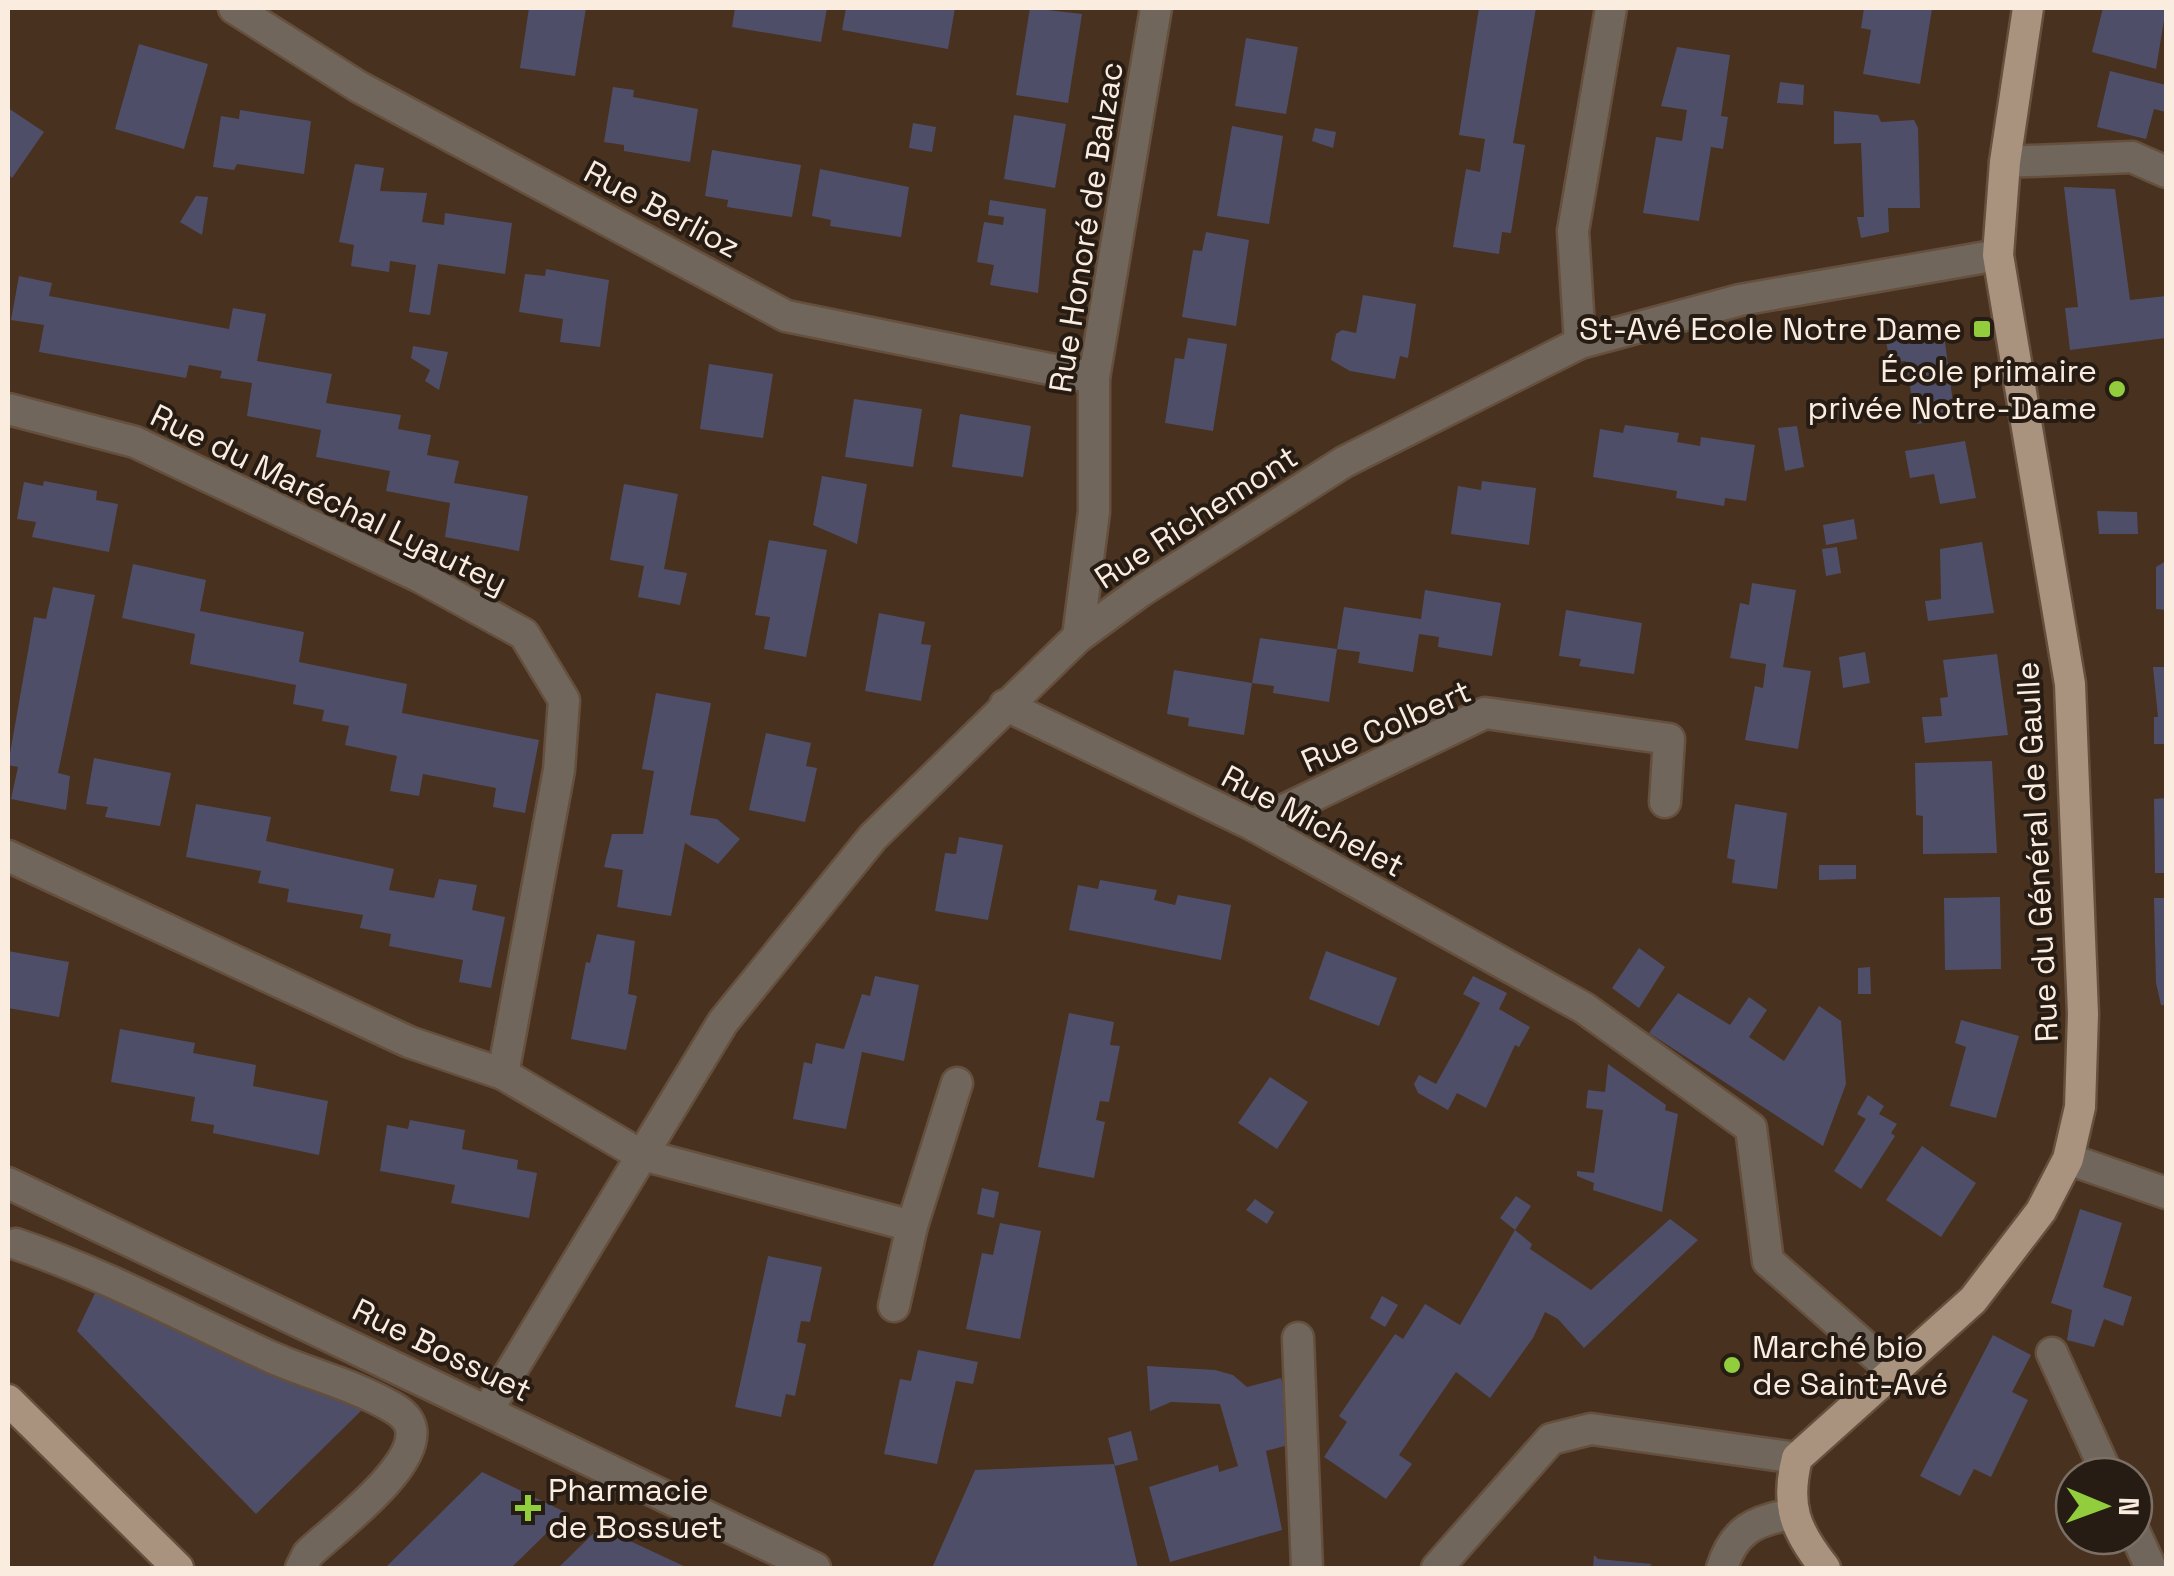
<svg xmlns="http://www.w3.org/2000/svg" width="2174" height="1576" font-family="'Space Grotesk',sans-serif">
  <rect width="100%" height="100%" fill="#48311e"/>
  <g fill="#4f4e69">
    <polygon points="529,8 586,8 575,76 520,68"/>
    <polygon points="735,8 827,8 821,42 732,27"/>
    <polygon points="846,8 955,8 948,49 842,30"/>
    <polygon points="1030,8 1082,14 1068,103 1016,95"/>
    <polygon points="1479,8 1536,8 1513,143 1525,145 1511,233 1502,232 1499,254 1453,247 1466,169 1480,172 1485,139 1459,135"/>
    <polygon points="1864,8 1932,9 1920,84 1863,74 1871,30 1861,28"/>
    <polygon points="2103,8 2166,8 2156,69 2092,52"/>
    <polygon points="1246,38 1298,47 1286,114 1235,106"/>
    <polygon points="139,44 208,64 184,149 115,129"/>
    <polygon points="1677,47 1730,55 1721,116 1728,117 1723,149 1711,147 1699,221 1643,213 1656,137 1682,141 1687,110 1661,106"/>
    <polygon points="2110,71 2166,85 2166,112 2154,109 2146,139 2097,127"/>
    <polygon points="1780,82 1804,85 1803,105 1777,103"/>
    <polygon points="613,87 634,90 633,97 698,109 690,162 624,151 624,145 604,142"/>
    <polygon points="8,108 44,132 12,178 8,174"/>
    <polygon points="240,110 311,121 304,174 237,164 234,170 213,167 221,116 239,119"/>
    <polygon points="1834,111 1878,115 1881,122 1914,120 1918,128 1920,208 1888,208 1889,232 1861,238 1857,217 1864,217 1861,143 1834,144"/>
    <polygon points="1014,115 1066,124 1055,188 1004,179"/>
    <polygon points="913,123 936,127 932,152 909,148"/>
    <polygon points="1232,126 1283,136 1269,224 1217,216"/>
    <polygon points="1315,128 1336,132 1333,148 1312,141"/>
    <polygon points="712,150 801,165 792,217 727,207 728,200 705,196"/>
    <polygon points="355,164 384,168 380,191 427,193 422,222 444,225 445,213 512,223 505,274 438,264 430,315 409,312 416,265 390,261 389,272 351,266 354,245 339,242"/>
    <polygon points="820,169 909,187 901,237 830,226 831,220 812,216"/>
    <polygon points="2064,187 2115,189 2130,300 2166,296 2166,338 2070,350 2065,308 2078,307"/>
    <polygon points="196,196 208,197 202,235 180,222"/>
    <polygon points="990,200 1046,209 1038,293 990,285 994,265 977,262 984,222 1003,225 1004,217 988,215"/>
    <polygon points="1206,232 1249,240 1236,326 1182,317 1193,250 1202,251"/>
    <polygon points="546,269 609,280 600,347 560,342 563,319 519,312 525,274 545,276"/>
    <polygon points="19,276 52,283 49,296 229,329 233,308 266,314 257,361 332,374 326,403 401,415 398,429 431,435 427,455 459,461 454,483 528,496 519,551 445,537 450,503 386,491 390,471 316,457 321,430 247,416 252,383 220,378 222,371 189,365 186,378 39,352 44,325 11,320"/>
    <polygon points="1363,295 1416,304 1408,358 1400,356 1395,379 1350,371 1331,360 1336,334 1342,330 1356,333"/>
    <polygon points="1943,327 1955,418 1917,424 1915,412 1936,409 1935,401 1913,405 1906,361 1890,362 1886,341 1903,339 1902,333"/>
    <polygon points="1188,338 1227,344 1213,431 1165,423 1175,358 1184,359"/>
    <polygon points="413,346 448,352 439,390 425,381 430,370 411,358"/>
    <polygon points="709,364 773,374 763,438 700,429"/>
    <polygon points="854,399 922,409 913,467 845,457"/>
    <polygon points="960,414 1031,426 1023,477 952,467"/>
    <polygon points="1625,425 1679,433 1677,442 1700,446 1701,437 1755,445 1746,501 1725,498 1724,506 1676,498 1677,491 1593,477 1600,429 1623,433"/>
    <polygon points="1797,426 1804,467 1785,471 1778,428"/>
    <polygon points="1965,441 1976,498 1940,504 1934,474 1910,478 1905,451"/>
    <polygon points="822,476 867,484 857,544 813,525"/>
    <polygon points="44,481 97,491 96,500 118,504 109,552 32,537 36,522 17,519 24,482 43,486"/>
    <polygon points="1482,481 1536,488 1529,545 1451,534 1458,486 1481,490"/>
    <polygon points="624,484 678,494 664,569 687,573 680,605 638,597 644,566 610,560"/>
    <polygon points="2097,511 2137,512 2138,534 2099,534"/>
    <polygon points="1854,519 1857,539 1826,545 1823,525"/>
    <polygon points="769,540 827,550 806,657 764,649 770,617 755,615"/>
    <polygon points="1982,542 1994,613 1928,621 1925,601 1941,599 1940,549"/>
    <polygon points="1837,547 1841,573 1826,576 1822,549"/>
    <polygon points="2166,561 2166,610 2156,609 2156,567"/>
    <polygon points="133,564 206,580 200,611 304,632 299,662 407,684 402,713 539,740 525,813 493,807 496,788 423,774 419,796 390,791 397,756 345,745 349,726 322,721 324,710 293,704 296,685 190,664 195,634 122,618"/>
    <polygon points="1752,583 1796,590 1783,667 1811,671 1798,749 1745,740 1755,686 1763,688 1766,664 1730,658 1740,603 1749,605"/>
    <polygon points="53,587 95,595 58,773 70,776 66,810 11,799 18,767 8,765 34,617 46,619"/>
    <polygon points="1425,590 1501,603 1492,656 1438,647 1439,637 1419,634 1413,672 1358,663 1360,652 1337,649 1344,607 1421,619"/>
    <polygon points="1566,610 1642,623 1634,674 1579,666 1581,659 1559,656"/>
    <polygon points="879,613 925,622 921,644 931,645 921,701 865,691"/>
    <polygon points="1260,638 1337,649 1329,702 1273,693 1274,686 1252,683"/>
    <polygon points="1865,652 1870,683 1843,688 1839,657"/>
    <polygon points="1997,654 2008,735 1925,743 1922,717 1942,716 1940,698 1948,697 1943,660"/>
    <polygon points="2153,667 2166,667 2166,744 2154,744 2154,717 2158,717"/>
    <polygon points="1174,670 1252,683 1244,735 1188,726 1189,718 1167,714"/>
    <polygon points="656,693 711,703 690,815 717,819 740,839 718,864 685,843 671,916 617,907 623,870 604,867 612,834 643,834 654,771 642,769"/>
    <polygon points="766,733 811,743 806,766 817,768 805,822 749,810"/>
    <polygon points="94,758 171,773 160,826 105,817 108,807 86,804"/>
    <polygon points="1992,761 1997,853 1923,854 1923,816 1916,815 1915,763"/>
    <polygon points="2166,798 2166,873 2155,873 2154,799"/>
    <polygon points="196,804 271,817 266,841 394,869 389,890 434,898 439,879 477,885 472,910 505,917 491,988 459,982 463,960 389,946 391,934 360,928 363,915 287,902 289,889 258,883 261,871 186,857"/>
    <polygon points="1735,804 1787,813 1777,889 1732,883 1735,860 1727,858"/>
    <polygon points="959,837 1003,845 988,920 935,911 945,853 956,854"/>
    <polygon points="1819,865 1856,865 1856,879 1819,880"/>
    <polygon points="1100,880 1157,890 1154,900 1175,905 1178,895 1231,905 1221,960 1069,930 1078,885 1098,889"/>
    <polygon points="2000,897 2001,969 1945,970 1944,898"/>
    <polygon points="2154,898 2166,898 2166,1005 2161,1005 2156,983"/>
    <polygon points="597,934 635,941 628,994 637,996 626,1050 571,1039 586,962 590,963"/>
    <polygon points="1639,948 1665,967 1639,1008 1612,988"/>
    <polygon points="8,951 69,962 59,1017 8,1008"/>
    <polygon points="1326,951 1397,978 1379,1026 1309,999"/>
    <polygon points="1870,967 1871,994 1858,994 1858,968"/>
    <polygon points="875,976 919,985 904,1061 862,1052 846,1129 793,1119 804,1062 812,1064 816,1043 844,1049 862,994 870,996"/>
    <polygon points="1473,976 1507,993 1499,1009 1530,1027 1519,1047 1515,1045 1486,1108 1457,1093 1448,1110 1418,1093 1414,1084 1419,1075 1436,1084 1460,1041 1480,1003 1463,994"/>
    <polygon points="1678,993 1730,1025 1749,997 1767,1010 1749,1037 1784,1061 1819,1006 1841,1021 1846,1084 1823,1146 1649,1033"/>
    <polygon points="1069,1013 1114,1022 1110,1045 1120,1046 1109,1102 1100,1101 1096,1120 1105,1122 1094,1178 1038,1167"/>
    <polygon points="1961,1020 2019,1036 1996,1118 1950,1106 1966,1047 1955,1043"/>
    <polygon points="120,1029 195,1043 193,1053 256,1065 253,1086 328,1101 319,1155 213,1133 214,1125 191,1121 195,1097 111,1082"/>
    <polygon points="1608,1064 1666,1105 1665,1110 1678,1114 1662,1212 1593,1190 1594,1183 1577,1176 1577,1171 1594,1173 1603,1110 1586,1108 1588,1090 1605,1092"/>
    <polygon points="1270,1077 1308,1102 1277,1149 1238,1123"/>
    <polygon points="1868,1095 1884,1106 1879,1114 1897,1124 1891,1133 1895,1136 1861,1189 1834,1171 1866,1119 1857,1114"/>
    <polygon points="410,1120 465,1130 462,1149 518,1160 517,1169 537,1173 529,1218 451,1203 455,1185 380,1171 387,1125 408,1129"/>
    <polygon points="1922,1146 1976,1183 1941,1237 1886,1200"/>
    <polygon points="982,1188 999,1192 994,1218 977,1214"/>
    <polygon points="1516,1196 1531,1206 1515,1230 1500,1218"/>
    <polygon points="1255,1199 1274,1212 1267,1224 1246,1210"/>
    <polygon points="2080,1209 2122,1223 2103,1287 2132,1297 2123,1326 2104,1319 2094,1347 2067,1340 2072,1310 2051,1303"/>
    <polygon points="1670,1219 1698,1240 1584,1348 1558,1319 1545,1312 1533,1338 1490,1398 1456,1372 1399,1455 1412,1464 1386,1499 1324,1457 1347,1422 1339,1416 1395,1334 1403,1339 1425,1304 1460,1325 1515,1230 1532,1244 1530,1249 1591,1290"/>
    <polygon points="1000,1223 1041,1231 1020,1339 966,1329 982,1253 993,1255"/>
    <polygon points="768,1256 822,1267 810,1322 801,1321 797,1342 806,1344 795,1396 786,1394 781,1417 735,1407"/>
    <polygon points="99,1285 363,1409 256,1514 77,1331"/>
    <polygon points="1382,1296 1398,1305 1385,1327 1370,1318"/>
    <polygon points="1993,1335 2031,1355 2012,1392 2028,1400 1991,1477 1974,1469 1960,1496 1920,1476"/>
    <polygon points="918,1350 978,1362 973,1384 956,1381 937,1464 884,1454 900,1379 911,1381"/>
    <polygon points="1147,1366 1215,1370 1233,1375 1247,1387 1281,1378 1299,1442 1266,1451 1282,1530 1170,1562 1149,1487 1218,1465 1219,1472 1238,1466 1220,1404 1171,1402 1150,1411"/>
    <polygon points="1131,1431 1138,1460 1115,1466 1108,1438"/>
    <polygon points="1114,1464 1138,1568 932,1568 975,1470"/>
    <polygon points="482,1472 567,1513 511,1568 385,1568"/>
    <polygon points="600,1527 688,1568 558,1568"/>
    <polygon points="1594,1555 1598,1559 1652,1564 1648,1568 1593,1568"/>
  </g>
  <g fill="none" stroke-linecap="round" stroke-linejoin="round">
    <g stroke="#654f3d" stroke-width="35">
      <g id="minor">
        <polyline points="234,8 359,87 786,316 1094,378"/>
        <polyline points="2005,162 2132,157 2166,172"/>
        <polyline points="1580,343 1573,231 1611,8"/>
        <polyline points="8,409 135,442 420,577 524,634 564,700 559,770 503,1074"/>
        <polyline points="1078,637 1094,512 1094,378 1156,8"/>
        <polyline points="1005,705 1253,825 1584,1008 1751,1128 1768,1261 1891,1369"/>
        <polyline points="1253,825 1485,713 1669,739 1665,802"/>
        <polyline points="8,856 409,1042 503,1074 639,1154 912,1226"/>
        <polyline points="2068,1159 2166,1193"/>
        <polyline points="8,1183 815,1568"/>
        <path d="M16 1244C105 1274 187 1319 273 1358 312 1375 354 1385 392 1407 401 1412 409 1418 411 1429 418 1468 334 1529 308 1554L301 1568"/>
        <polyline points="894,1306 912,1226 957,1083"/>
        <polyline points="1298,1338 1307,1568"/>
        <polyline points="2052,1353 2108,1476"/>
        <polyline points="487,1411 723,1022 873,837 1078,637 1141,591 1344,462 1580,343 1740,300 1998,255"/>
        <polyline points="2134,1531 2151,1568"/>
        <polyline points="1437,1568 1551,1439 1591,1429 1797,1458"/>
        <path d="M1722 1568C1734 1530 1754 1521 1791 1514"/>
      </g>
    </g>
    <g stroke="#654f3d" stroke-width="35">
      <g id="major">
        <polyline points="8,1400 178,1568"/>
        <path d="M1825 1568C1795 1530 1785 1506 1797 1458L1973 1300 2041 1211 2068 1159 2080 1107 2083 1014 2070 684 1998 255 2005 162 2028 8"/>
      </g>
    </g>
    <use href="#minor" stroke="#71665c" stroke-width="30"/>
    <use href="#major" stroke="#a9937f" stroke-width="30"/>
  </g>
  <g fill="#92cd3e" stroke="#261c13" stroke-width="4">
    <rect x="1972" y="319" width="20" height="20" rx="5"/>
    <circle cx="2117" cy="389" r="10"/>
    <circle cx="1732" cy="1365" r="10"/>
    <path d="M523 1493h10v10h10v10h-10v10h-10v-10h-10v-10h10z"/>
  </g>
  <g text-anchor="middle" stroke-width="8" stroke-linejoin="round" paint-order="stroke">
    <g font-size="32" fill="#fbece0" stroke="#261c13">
      <text transform="translate(662 209) rotate(28)" y="11">Rue Berlioz</text>
      <text transform="translate(1086 227) rotate(-81)" y="11">Rue Honoré de Balzac</text>
      <text transform="translate(329 499) rotate(26)" y="11">Rue du Maréchal Lyautey</text>
      <text transform="translate(1196 517) rotate(-33)" y="11">Rue Richemont</text>
      <text transform="translate(1386 726) rotate(-24)" y="11">Rue Colbert</text>
      <text transform="translate(1313 821) rotate(28)" y="11">Rue Michelet</text>
      <text transform="translate(2037 852) rotate(-93)" y="11">Rue du Général de Gaulle</text>
      <text transform="translate(442 1350) rotate(26)" y="11">Rue Bossuet</text>
    </g>
    <g font-size="32" fill="#fbece0" stroke="#261c13" text-anchor="end">
      <text x="1962" y="340">St-Avé Ecole Notre Dame</text>
      <text x="2097" y="382">École primaire<tspan x="2097" dy="37">privée Notre-Dame</tspan></text>
      <text x="1752" y="1358" text-anchor="start">Marché bio<tspan x="1752" dy="37">de Saint-Avé</tspan></text>
      <text x="548" y="1501" text-anchor="start">Pharmacie<tspan x="548" dy="37">de Bossuet</tspan></text>
    </g>
  </g>
  <rect width="2174" height="1576" fill="none" stroke="#fbece0" stroke-width="20"/>
  <g transform="translate(2104 1506) rotate(91)"><circle r="48" fill="#261c13" stroke="#7b6f65" stroke-width="2.5"/>
  <path d="M0-8L18 38L0 25L-18 38Z" fill="#92cd3e"/>
  <text y="-15" font-size="28" font-weight="bold" text-anchor="middle" fill="#fbece0">N</text>
  </g>
</svg>
